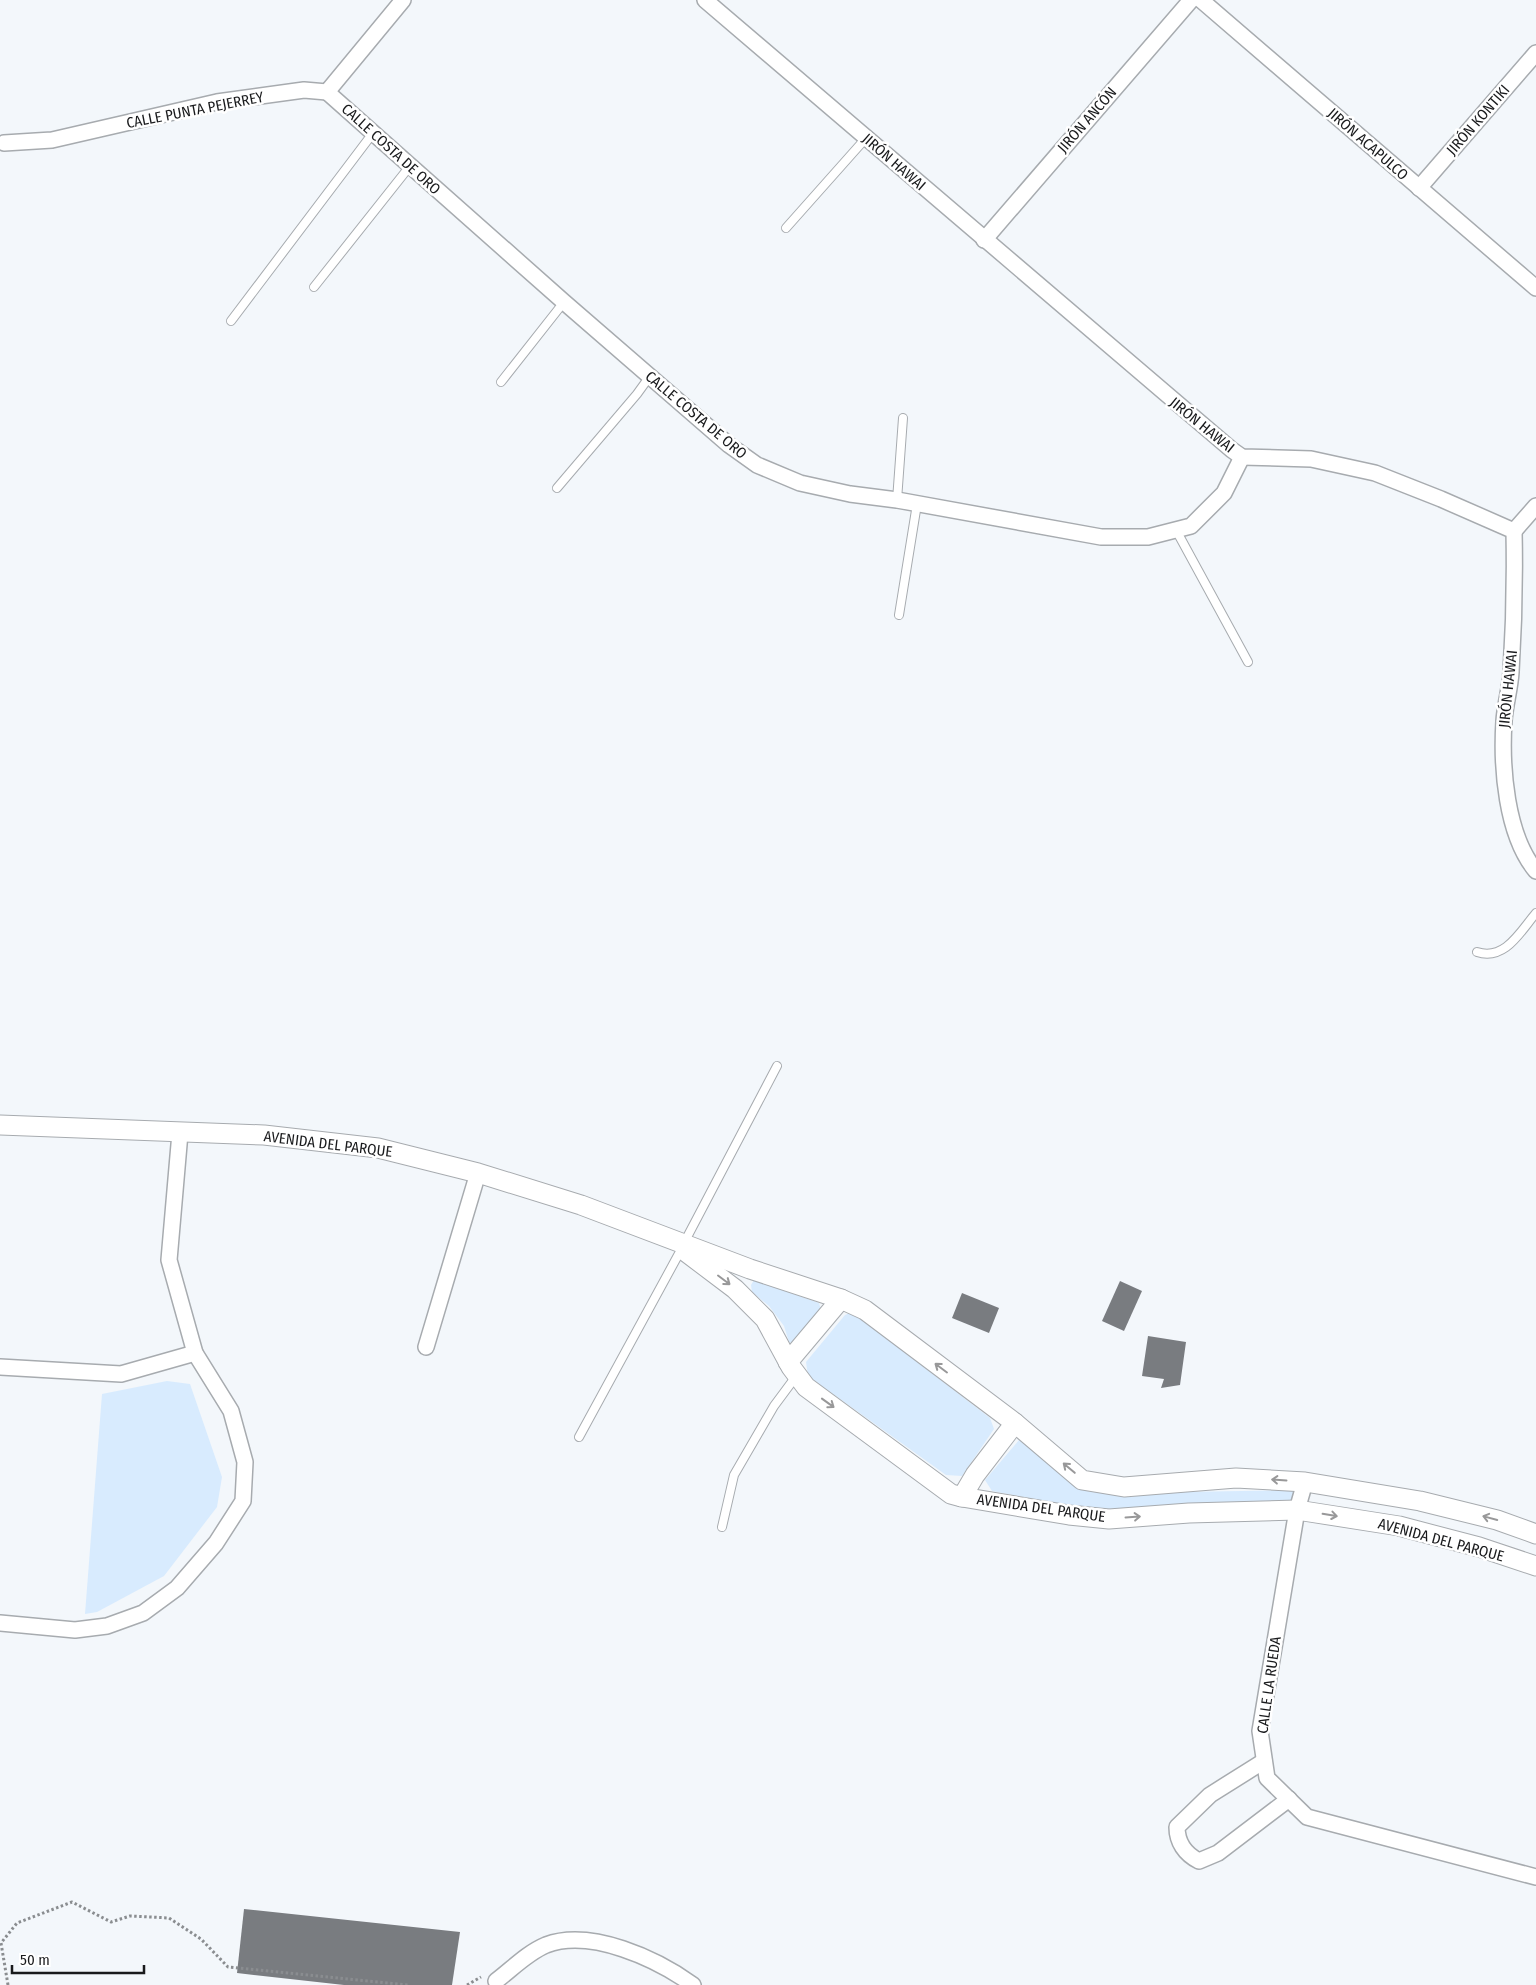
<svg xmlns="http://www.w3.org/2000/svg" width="1536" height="1985" font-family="'Fira Sans Condensed',sans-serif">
  <rect width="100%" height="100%" fill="#f3f7fb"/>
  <g fill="#d8ebfe">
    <polygon points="754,1280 819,1303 821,1310 796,1344 789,1342 784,1326 769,1306 752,1292 751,1285"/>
    <polygon points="852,1312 990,1418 994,1429 962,1476 946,1475 808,1376 806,1362 845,1315"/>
    <polygon points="167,1381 190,1384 222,1477 217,1507 164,1576 97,1612 85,1614 102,1394"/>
    <polygon points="1019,1440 1027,1444 1068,1480 1090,1492 1121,1493 1294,1490 1293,1499 1285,1502 1104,1509 1056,1503 992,1491 985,1480"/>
  </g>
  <g fill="#797c80">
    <polygon points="1120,1281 1142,1291 1124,1331 1102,1321"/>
    <polygon points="962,1293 999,1308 989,1333 952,1318"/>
    <polygon points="1148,1336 1186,1342 1180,1385 1161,1388 1164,1379 1142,1376"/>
    <polygon points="244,1909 460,1932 452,1985 344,1985 237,1973"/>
  </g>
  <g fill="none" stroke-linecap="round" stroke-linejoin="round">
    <g stroke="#a7abaf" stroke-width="10">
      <g id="service">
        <polyline points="786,228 866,138"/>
        <polyline points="314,287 410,166"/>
        <polyline points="231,321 373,133"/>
        <polyline points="501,382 564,302"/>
        <polyline points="557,488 637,394 650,376"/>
        <polyline points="897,500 903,418"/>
        <polyline points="1176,530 1248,662"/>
        <polyline points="899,615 917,504"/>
        <path d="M1477 952C1505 961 1520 932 1536 913"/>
        <polyline points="684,1243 777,1066"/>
        <polyline points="579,1437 682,1248"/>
        <polyline points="722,1527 734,1475 774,1406 797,1375"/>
      </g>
    </g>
    <g stroke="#a7abaf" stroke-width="18">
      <g id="minor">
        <path d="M705 0 1232 450 1242 457 1311 459 1375 473 1441 499 1514 531C1515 578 1514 625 1511 672 1510 689 1505 705 1504 721 1501 767 1506 835 1536 871"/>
        <polyline points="1201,0 1536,288"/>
        <polyline points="327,92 564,302 729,445 757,465 800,483 850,494 897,500 1101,537 1148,537 1191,526 1224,493 1242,457"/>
        <polyline points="4,143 52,140 217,102 304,90 327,92 403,0"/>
        <polyline points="1419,188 1536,53"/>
        <polyline points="984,240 1191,0"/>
        <polyline points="1514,531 1536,506"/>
        <polyline points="426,1347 478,1173"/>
        <polyline points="0,1367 121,1374 195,1353"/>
        <polyline points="1305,1482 1297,1510 1260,1731 1267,1778 1307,1817 1536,1877"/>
        <polyline points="0,1623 75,1630 107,1626 143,1613 177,1588 216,1543 243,1501 245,1462 231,1411 195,1353 169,1260 180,1133"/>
        <path d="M1264 1761 1210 1795 1177 1827C1177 1842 1185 1854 1199 1861L1218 1853 1289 1799"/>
        <path d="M496 1981C512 1969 527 1953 546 1945 591 1928 657 1959 693 1985"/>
      </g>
    </g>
    <g stroke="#a7abaf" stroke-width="21">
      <g id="tertiary">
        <polyline points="0,1125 264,1135 378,1148 478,1173 581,1205 750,1269 841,1299 865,1310 1015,1423 1082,1480 1124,1487 1236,1478 1305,1482 1420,1501 1497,1520 1536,1534"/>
        <polyline points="686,1252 735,1289 765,1319 791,1367 806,1387 951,1494 962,1497 1069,1515 1109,1519 1189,1513 1297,1510 1399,1526 1479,1547 1536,1566"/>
        <polyline points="788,1362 841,1299"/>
        <polyline points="962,1497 975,1475 1015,1423"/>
      </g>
    </g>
    <g stroke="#8a8d90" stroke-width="3" stroke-dasharray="2.5 2.5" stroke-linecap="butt">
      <polyline points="8,1985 1,1943 17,1923 72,1902 111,1922 130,1916 169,1918 201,1939 228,1967 408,1985"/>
      <polyline points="467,1985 481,1977"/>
    </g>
    <use href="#service" stroke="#fff" stroke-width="8"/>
    <use href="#minor" stroke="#fff" stroke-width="15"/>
    <use href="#tertiary" stroke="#fff" stroke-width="19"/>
  </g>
  <defs><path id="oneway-shaft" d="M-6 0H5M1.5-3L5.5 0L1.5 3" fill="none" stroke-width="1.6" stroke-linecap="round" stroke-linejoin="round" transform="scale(1.25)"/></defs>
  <g stroke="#989899">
    <use href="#oneway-shaft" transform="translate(724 1280) rotate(37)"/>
    <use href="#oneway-shaft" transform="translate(941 1368) rotate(-143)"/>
    <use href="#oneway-shaft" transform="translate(828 1403) rotate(36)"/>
    <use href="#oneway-shaft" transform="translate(1069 1468) rotate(-140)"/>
    <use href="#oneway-shaft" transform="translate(1279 1480) rotate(-176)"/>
    <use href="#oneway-shaft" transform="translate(1330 1515) rotate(9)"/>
    <use href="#oneway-shaft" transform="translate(1133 1517) rotate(-4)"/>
    <use href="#oneway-shaft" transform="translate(1490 1518) rotate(-165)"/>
  </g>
  <g text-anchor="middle" stroke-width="5" stroke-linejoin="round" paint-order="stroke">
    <g font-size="15" fill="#191a1c" stroke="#fff">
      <text transform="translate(195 110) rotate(-11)" y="5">CALLE PUNTA PEJERREY</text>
      <text transform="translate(1087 120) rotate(-49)" y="5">JIRÓN ANCÓN</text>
      <text transform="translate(1478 120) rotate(-49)" y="5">JIRÓN KONTIKI</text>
      <text transform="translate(1368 144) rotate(41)" y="5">JIRÓN ACAPULCO</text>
      <text transform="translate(391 149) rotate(42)" y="5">CALLE COSTA DE ORO</text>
      <text transform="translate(894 162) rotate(41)" y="5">JIRÓN HAWAI</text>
      <text transform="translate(696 415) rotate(40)" y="5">CALLE COSTA DE ORO</text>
      <text transform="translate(1202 425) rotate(39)" y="5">JIRÓN HAWAI</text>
      <text transform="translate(1508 689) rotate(-84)" y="5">JIRÓN HAWAI</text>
      <text transform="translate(328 1144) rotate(7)" y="5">AVENIDA DEL PARQUE</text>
      <text transform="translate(1041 1508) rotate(8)" y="5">AVENIDA DEL PARQUE</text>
      <text transform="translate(1441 1540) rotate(15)" y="5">AVENIDA DEL PARQUE</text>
      <text transform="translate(1269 1685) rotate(-82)" y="5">CALLE LA RUEDA</text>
    </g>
  </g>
  <path d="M12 1965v8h132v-8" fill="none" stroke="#191a1c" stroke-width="2.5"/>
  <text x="20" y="1965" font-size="15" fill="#191a1c" stroke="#ffffff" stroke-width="4" paint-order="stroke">50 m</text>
</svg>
